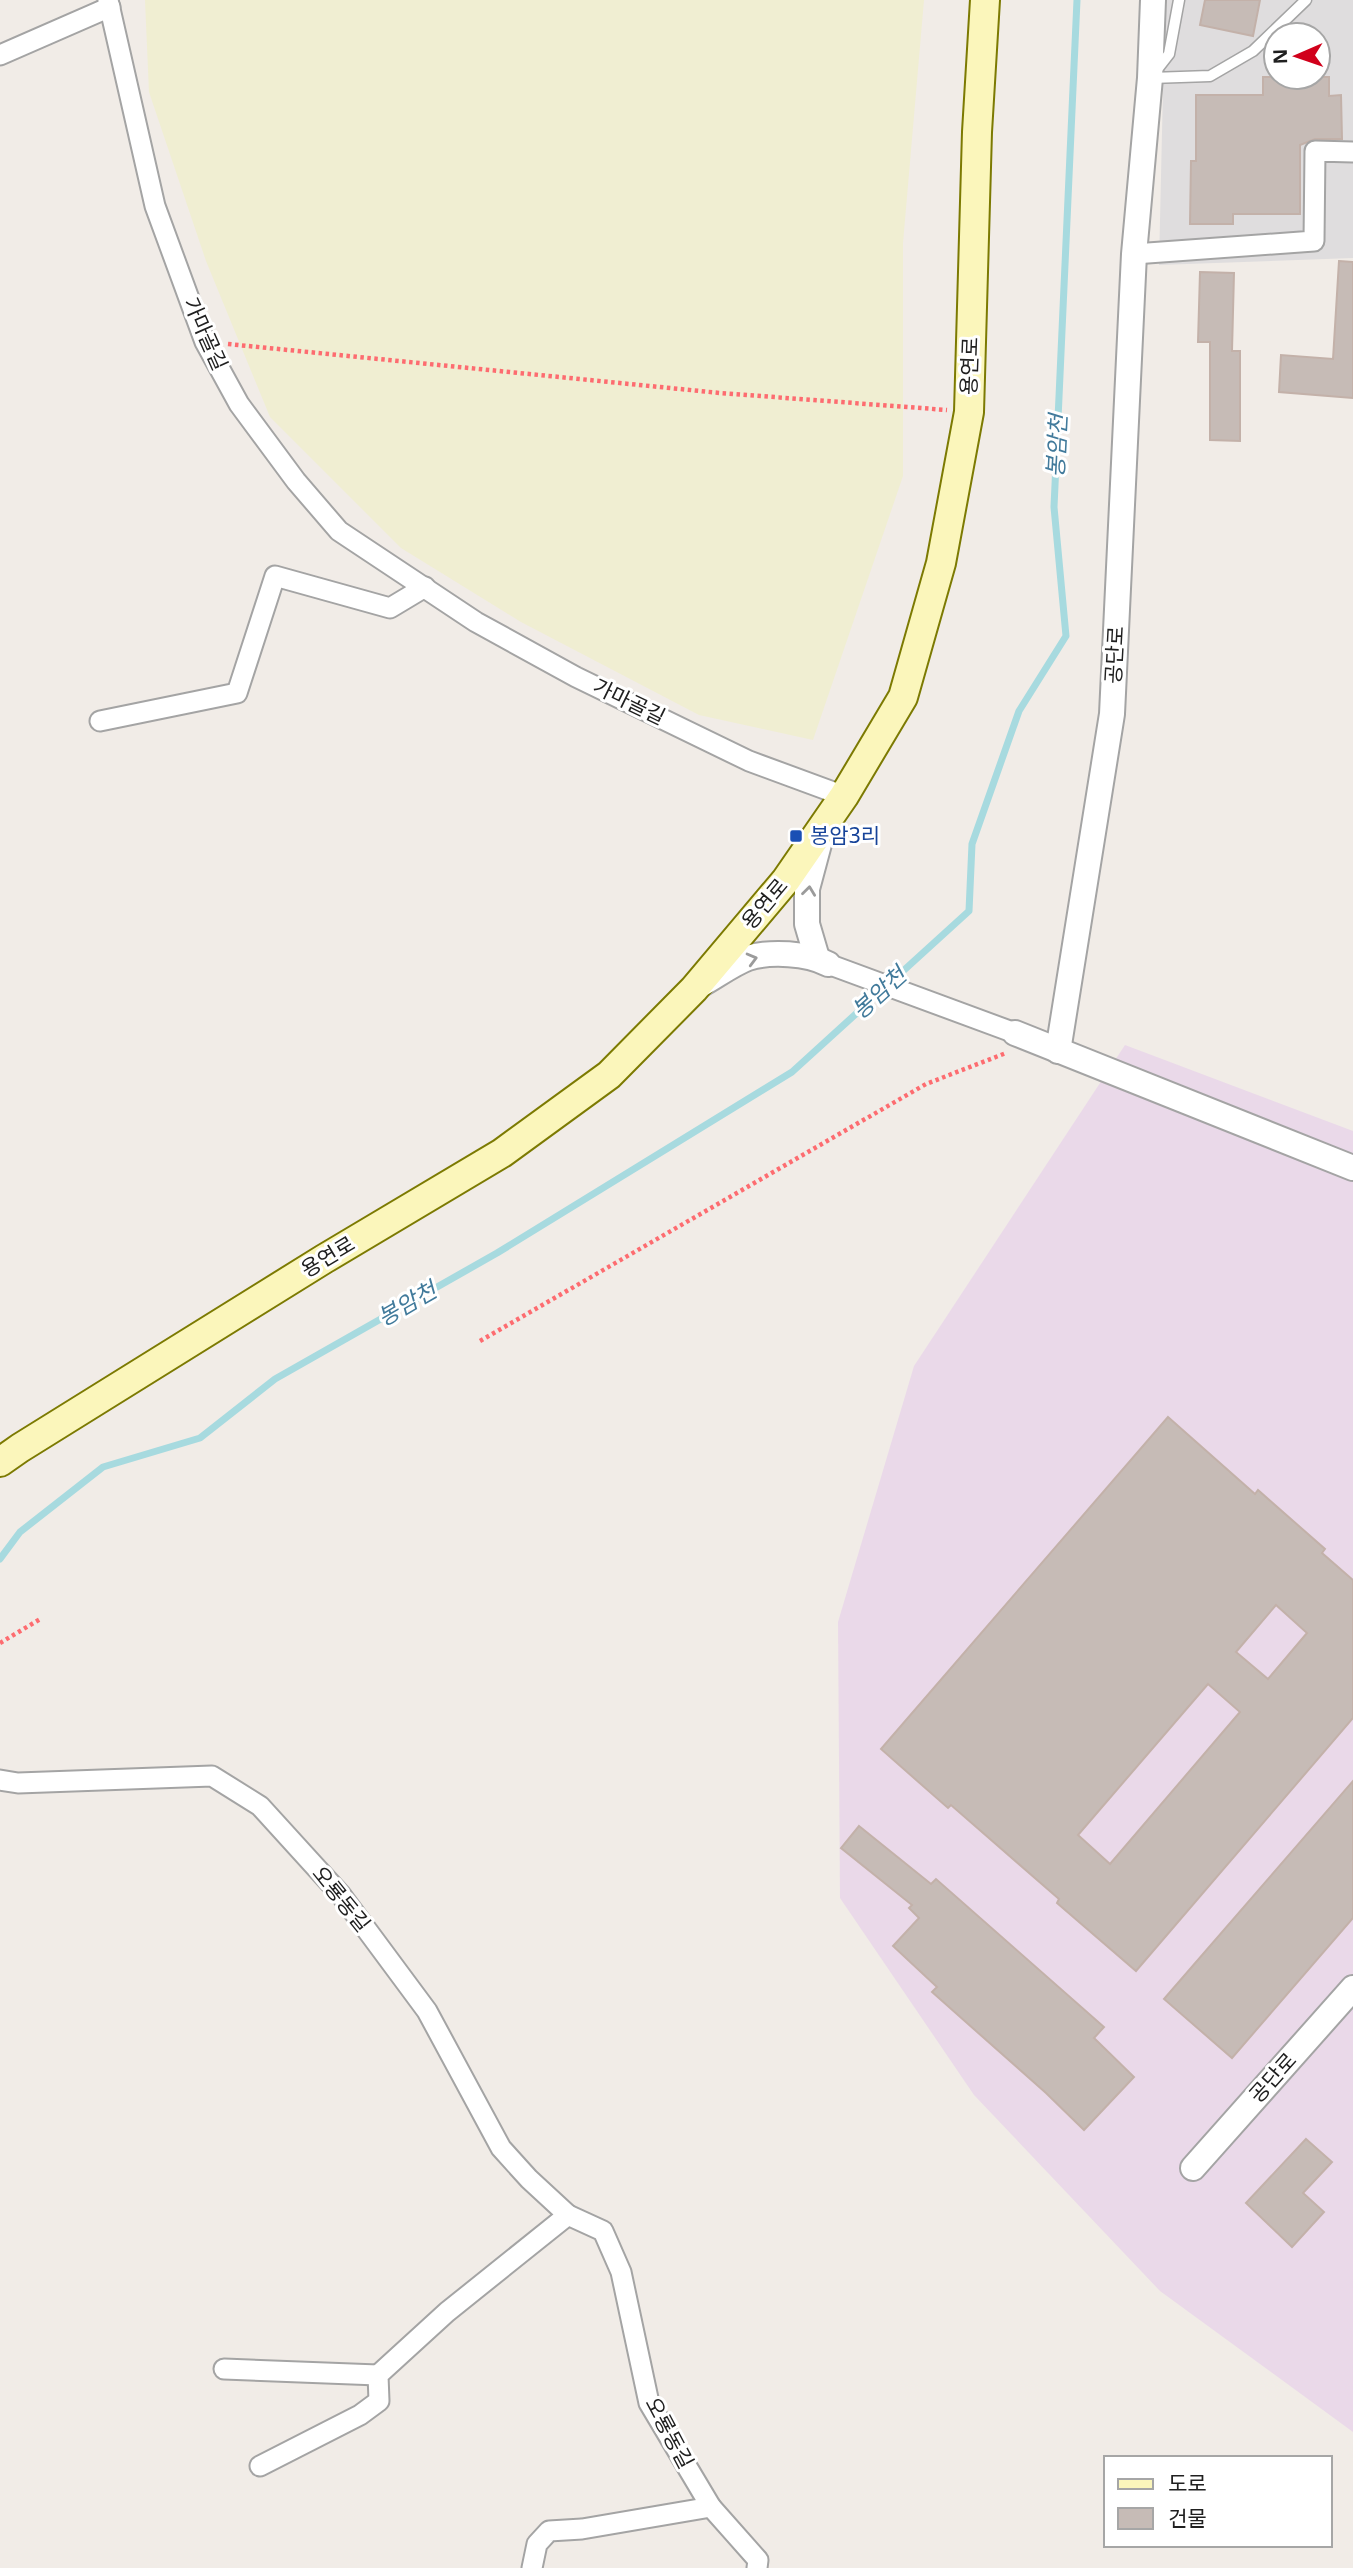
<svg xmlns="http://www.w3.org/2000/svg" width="1353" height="2568" font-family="'Noto Sans','Noto Sans KR',sans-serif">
  <rect width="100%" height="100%" fill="#f1ece7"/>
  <path fill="#dfddde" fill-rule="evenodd" d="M1165 0H1353V258L1159 265ZM1276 35H1318V77H1276Z"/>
  <polygon fill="#ead9e9" points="1125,1045 1353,1131 1353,2432 1160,2291 974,2095 840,1898 838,1622 914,1366"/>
  <polygon fill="#f0eed2" points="145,0 924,0 903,243 903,476 813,740 699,715 521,622 401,548 270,417 206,261 149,92"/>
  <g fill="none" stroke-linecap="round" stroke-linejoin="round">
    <polyline stroke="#a7dadf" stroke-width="7" points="0,1559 20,1532 103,1467 200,1438 275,1379 497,1253 792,1072 969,911 972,844 1019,711 1066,636 1054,507 1077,0"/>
  </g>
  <g fill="#c6bbb6" stroke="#c3b1a9" stroke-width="2" fill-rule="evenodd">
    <polygon points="1205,0 1260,0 1253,36 1200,25"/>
    <polygon points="1263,77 1329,77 1329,96 1341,95 1342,139 1315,139 1300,145 1300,214 1233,214 1233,224 1190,224 1191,161 1196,161 1196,95 1263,95"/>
    <polygon points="1339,261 1353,262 1353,398 1279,392 1281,355 1333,359"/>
    <polygon points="1200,272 1234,273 1232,351 1240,351 1240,441 1210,440 1210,342 1198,342"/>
    <path d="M1168 1417 1255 1494 1258 1490 1325 1549 1322 1553 1353 1580V1718L1136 1971 1057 1903 1059 1899 951 1805 948 1808 881 1749ZM1276 1605 1307 1633 1268 1679 1236 1652ZM1208 1684 1240 1712 1110 1864 1078 1835Z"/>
    <polygon points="1353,1781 1353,1918 1232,2058 1164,1999"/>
    <polygon points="859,1826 931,1884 936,1879 1104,2027 1094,2038 1134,2077 1084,2130 1046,2093 932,1992 937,1987 893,1946 919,1918 909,1908 912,1905 841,1848"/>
    <polygon points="1306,2139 1332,2162 1303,2193 1324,2212 1292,2247 1246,2203"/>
  </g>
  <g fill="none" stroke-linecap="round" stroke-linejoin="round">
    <g stroke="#a4a4a4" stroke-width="13">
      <g id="service">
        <polyline points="1155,72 1169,54 1179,0"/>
        <polyline points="1151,78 1210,76 1253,51 1306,0"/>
      </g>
    </g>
    <g stroke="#a4a4a4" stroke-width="23">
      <g id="minor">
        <polyline points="108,0 155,206 205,342 239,404 296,481 339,531 476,622 576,677 749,761 844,796"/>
        <polyline points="0,55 110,7"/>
        <polyline points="1134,254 1314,241 1315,151 1353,152"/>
        <polyline points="100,721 237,693 275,576 390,608 425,587"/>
        <polyline points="828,964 1015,1033"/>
        <polyline points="0,1780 18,1783 212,1776 260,1806 341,1895 427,2011 501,2148 529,2179 568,2215 447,2312 378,2375 379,2401 360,2415 260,2466"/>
        <polyline points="568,2215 603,2231 621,2272 649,2403 711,2507 758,2560 757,2568"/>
        <polyline points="224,2369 378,2375"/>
        <polyline points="532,2568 537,2544 549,2531 582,2529 711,2507"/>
      </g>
    </g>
    <g stroke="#a4a4a4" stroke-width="28">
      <g id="tertiary">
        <polyline points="817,958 807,924 807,889 822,833"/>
        <path d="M700 985C715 977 732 964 748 958 770 951 808 953 828 964"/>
        <polyline points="1015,1033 1353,1168"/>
        <polyline points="1058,1051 1112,714 1134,254 1150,78 1153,0"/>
        <polyline points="1193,2168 1353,1988"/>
      </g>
    </g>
    <g stroke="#7c7a02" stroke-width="32">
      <polyline id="secondary" points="0,1462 20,1448 324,1259 502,1153 609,1075 694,989 786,880 844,796 903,697 941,563 969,412 977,132 985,0"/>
    </g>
    <g stroke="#fd6c70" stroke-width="4.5" stroke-dasharray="3.5 3.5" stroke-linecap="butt">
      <polyline points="228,344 720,393 947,410"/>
      <polyline points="480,1341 926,1084 1006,1053"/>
      <polyline points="0,1643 42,1618"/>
    </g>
    <use href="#service" stroke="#fff" stroke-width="10"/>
    <use href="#minor" stroke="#fff" stroke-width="19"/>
    <use href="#tertiary" stroke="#fff" stroke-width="24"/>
    <use href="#secondary" stroke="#fbf6bb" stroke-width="28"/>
  </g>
  <defs><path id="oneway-chevron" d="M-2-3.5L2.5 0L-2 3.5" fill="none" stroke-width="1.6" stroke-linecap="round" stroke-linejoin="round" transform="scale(1.75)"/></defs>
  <g stroke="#9b9b9b">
    <use href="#oneway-chevron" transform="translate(809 891) rotate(-83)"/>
    <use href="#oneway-chevron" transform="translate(752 959) rotate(-15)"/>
  </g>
  <rect fill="#1a4fb4" stroke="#fff" stroke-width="2.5" x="789" y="829" width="14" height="14" rx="3.5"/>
  <g text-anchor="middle" stroke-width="6" stroke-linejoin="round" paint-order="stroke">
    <g font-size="21" fill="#202020" stroke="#fff">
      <text transform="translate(205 334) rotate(66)" y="7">가마골길</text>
      <text transform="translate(970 366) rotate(-88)" y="7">용연로</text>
      <text transform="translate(1115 655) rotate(-87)" y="7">공단로</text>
      <text transform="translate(629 702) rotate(26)" y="7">가마골길</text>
      <text transform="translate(765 904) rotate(-50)" y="7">용연로</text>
      <text transform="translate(328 1257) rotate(-31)" y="7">용연로</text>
      <text transform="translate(341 1899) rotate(51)" y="7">오룡동길</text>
      <text transform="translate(1273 2078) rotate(-48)" y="7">공단로</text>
      <text transform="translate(669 2433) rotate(62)" y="7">오룡동길</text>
    </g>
    <g font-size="21" fill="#164399" stroke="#fff" text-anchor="start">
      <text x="810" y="843">봉암3리</text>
    </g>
    <g font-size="23" font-style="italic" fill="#417a9b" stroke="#fff">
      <text transform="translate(1057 446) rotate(-87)" y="8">봉암천</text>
      <text transform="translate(879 993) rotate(-42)" y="8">봉암천</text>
      <text transform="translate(407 1304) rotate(-30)" y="8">봉암천</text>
    </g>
  </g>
  <rect x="1104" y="2456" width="228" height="91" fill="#ffffff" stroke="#a6a6a6" stroke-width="2"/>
  <rect x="1118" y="2479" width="35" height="10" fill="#fbf6bb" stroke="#a6a6a6" stroke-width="2"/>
  <text x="1168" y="2491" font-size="21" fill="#202020">도로</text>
  <rect x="1118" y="2508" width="35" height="21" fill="#c6bbb6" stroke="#a6a6a6" stroke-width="2"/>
  <text x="1168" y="2526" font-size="21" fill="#202020">건물</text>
  <g transform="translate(1297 56) rotate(268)"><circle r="33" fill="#ffffff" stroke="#a6a6a6" stroke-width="2"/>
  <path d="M0-5L12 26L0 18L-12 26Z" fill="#d1001b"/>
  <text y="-10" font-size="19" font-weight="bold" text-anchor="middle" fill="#202020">N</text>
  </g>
</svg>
